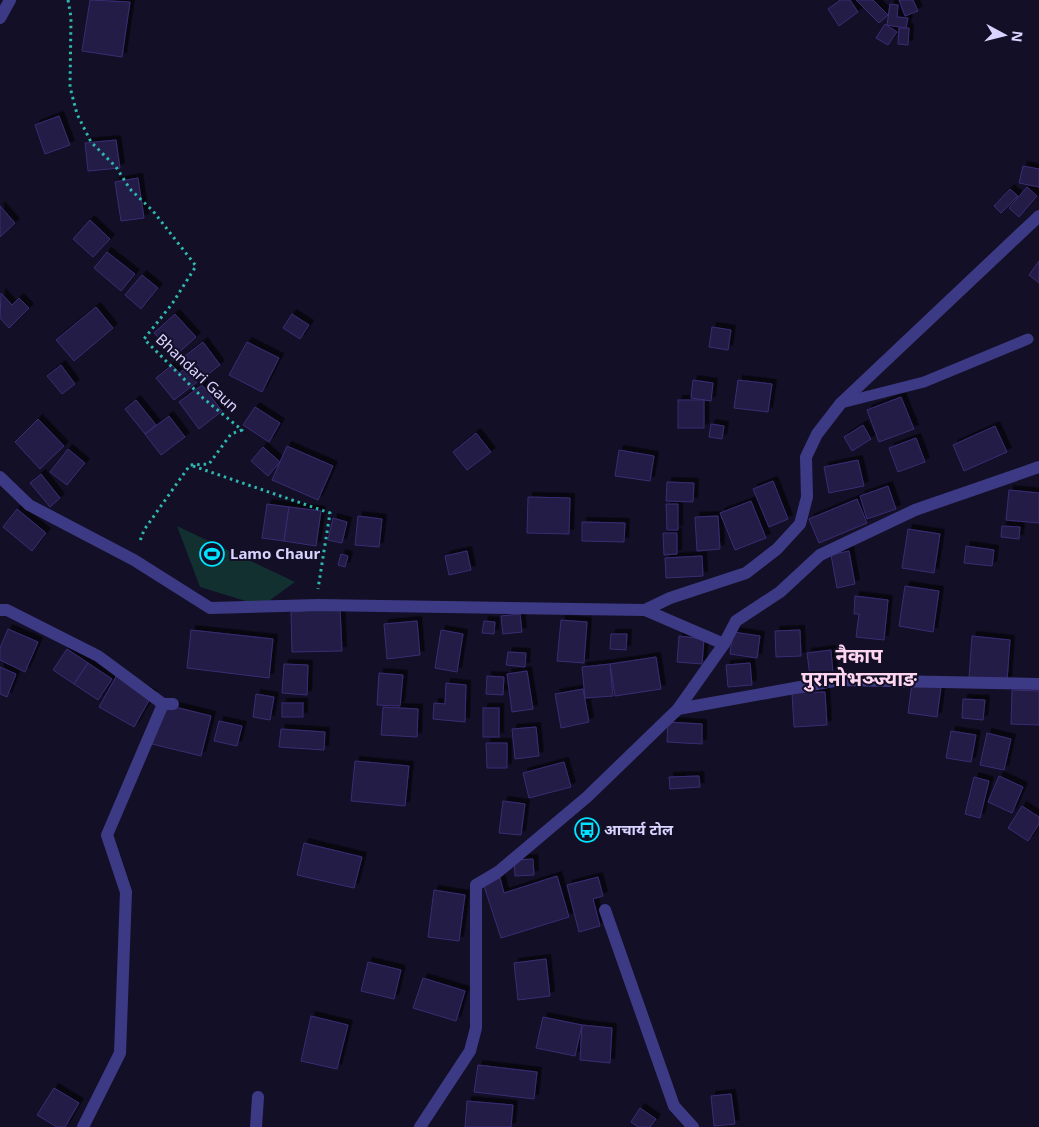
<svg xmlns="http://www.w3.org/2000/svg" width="1039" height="1127" font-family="'Noto Sans','Noto Sans Devanagari',sans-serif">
  <defs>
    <filter id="shadow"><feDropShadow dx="4.5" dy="-4.5" stdDeviation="0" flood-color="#0009"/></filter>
  </defs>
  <rect width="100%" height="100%" fill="#130f26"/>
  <polygon fill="#12302f" points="177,526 295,582 262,606 200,587"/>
  <g fill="#241b47" stroke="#3b2d73" filter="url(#shadow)">
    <polygon points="90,0 130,2 122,57 82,51"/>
    <polygon points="840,0 850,0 858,12 839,26 828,9"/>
    <polygon points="856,0 873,0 888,15 879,23"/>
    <polygon points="899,0 913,0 918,11 905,16"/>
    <polygon points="890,4 898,5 897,17 908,18 906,28 887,25"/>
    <polygon points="885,24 897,32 888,45 876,38"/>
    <polygon points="899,28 909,28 908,45 898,44"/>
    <polygon points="59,116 70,145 45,154 35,125"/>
    <polygon points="116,140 120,168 88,171 85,143"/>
    <polygon points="1023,166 1039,169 1039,187 1019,183"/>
    <polygon points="138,178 144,218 121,221 115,182"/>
    <polygon points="1027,187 1037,196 1019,217 1009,208"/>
    <polygon points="1010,189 1018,196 1001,213 994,206"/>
    <polygon points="0,206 15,223 0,237"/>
    <polygon points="90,220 110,239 93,257 73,239"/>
    <polygon points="107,252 135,274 121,291 94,268"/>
    <polygon points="1039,261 1039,283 1029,275"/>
    <polygon points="142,275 158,288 141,309 125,295"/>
    <polygon points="1,293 12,305 19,298 29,308 9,328 0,318"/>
    <polygon points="96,307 113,328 74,361 56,340"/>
    <polygon points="175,314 196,337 175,356 154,333"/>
    <polygon points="292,314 309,325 300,339 283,328"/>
    <polygon points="712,327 731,330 728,350 709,347"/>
    <polygon points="203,342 220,365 202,379 185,356"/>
    <polygon points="247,342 279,358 262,392 229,375"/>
    <polygon points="61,365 75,384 62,394 47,376"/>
    <polygon points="172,365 179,373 186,368 197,382 174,400 156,378"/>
    <polygon points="693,380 713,383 711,401 691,398"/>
    <polygon points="738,380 772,384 768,412 734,408"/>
    <polygon points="202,385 222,411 199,429 179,402"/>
    <polygon points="901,397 914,429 879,442 867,410"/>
    <polygon points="136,400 156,425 145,434 125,409"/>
    <rect x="678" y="400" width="26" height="28"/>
    <polygon points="255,407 280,423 269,442 243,425"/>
    <polygon points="169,416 185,437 161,455 145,434"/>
    <polygon points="38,419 64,446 40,469 15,442"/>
    <polygon points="711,424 724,426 722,439 709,437"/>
    <polygon points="863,425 871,439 852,451 844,437"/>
    <polygon points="995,426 1007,452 964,471 953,445"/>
    <polygon points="476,433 491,452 467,470 453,452"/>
    <polygon points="916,438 925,462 898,472 889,448"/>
    <polygon points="287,446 333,466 318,500 272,480"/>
    <polygon points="263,447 280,462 268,476 251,461"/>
    <polygon points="68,449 85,463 67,485 50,472"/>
    <polygon points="619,450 654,456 650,481 615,476"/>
    <polygon points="858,460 864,486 829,493 824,467"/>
    <polygon points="41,474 60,498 50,507 30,483"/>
    <polygon points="773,481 788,519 769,527 753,489"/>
    <polygon points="667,482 694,483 693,502 666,501"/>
    <polygon points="888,486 896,509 867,519 860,496"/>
    <polygon points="1009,490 1039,493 1039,523 1006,520"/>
    <polygon points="528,497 570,498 569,534 527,533"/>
    <polygon points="857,499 867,523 819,543 809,519"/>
    <polygon points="751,501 766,538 735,550 720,513"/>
    <polygon points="267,504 289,507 284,541 262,538"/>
    <polygon points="666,504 678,504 678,530 667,530"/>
    <polygon points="289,507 321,511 316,546 284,541"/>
    <polygon points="17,509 46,533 32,551 3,527"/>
    <polygon points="358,516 382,519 379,547 355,545"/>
    <polygon points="718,516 720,549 697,551 695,517"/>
    <polygon points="333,518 347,522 342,543 328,540"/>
    <polygon points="582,522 625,523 624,542 582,541"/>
    <polygon points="1002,526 1020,527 1019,539 1001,537"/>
    <polygon points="908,529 940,534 934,573 902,568"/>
    <polygon points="663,533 677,533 677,554 664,555"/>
    <polygon points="966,546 994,550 992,566 964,563"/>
    <polygon points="467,551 471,570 449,575 445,556"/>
    <polygon points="849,551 855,584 837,588 831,555"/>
    <polygon points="341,554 348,556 345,567 338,565"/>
    <polygon points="702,556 703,576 666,578 665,558"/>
    <polygon points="905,586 939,591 933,632 899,626"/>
    <polygon points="855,596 888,600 884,640 856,637 859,614 854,614"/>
    <polygon points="340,608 342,651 292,652 291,612"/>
    <polygon points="520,614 522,632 503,634 501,616"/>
    <polygon points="561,620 587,622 584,663 557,661"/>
    <polygon points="417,621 420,655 387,659 384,624"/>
    <polygon points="484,621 495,622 494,634 482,633"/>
    <polygon points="8,629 38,642 25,672 0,660 0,648"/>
    <polygon points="191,630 273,639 269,678 187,668"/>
    <polygon points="441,630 463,634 457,672 435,668"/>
    <polygon points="800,630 801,656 776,657 775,631"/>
    <polygon points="733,632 760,636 757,658 730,654"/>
    <polygon points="611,634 627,634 626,650 610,649"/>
    <polygon points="679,636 704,639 702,664 677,662"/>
    <polygon points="972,636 1010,640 1007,681 969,678"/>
    <polygon points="67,649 88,663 74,684 53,670"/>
    <polygon points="831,650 833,673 810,676 807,653"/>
    <polygon points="508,652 526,653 525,667 506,665"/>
    <polygon points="656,657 661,689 615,696 610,664"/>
    <polygon points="88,663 112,679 98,700 74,684"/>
    <polygon points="750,663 752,685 728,687 726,665"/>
    <polygon points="284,664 308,665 307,695 282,693"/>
    <polygon points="610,664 613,696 585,698 582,667"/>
    <polygon points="0,667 16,674 7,697 0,694"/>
    <polygon points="527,671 533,709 512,712 507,674"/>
    <polygon points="379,673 403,675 400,706 377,705"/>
    <polygon points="117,675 152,695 134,727 99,707"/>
    <polygon points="487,676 504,677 503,695 486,694"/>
    <polygon points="446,683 466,685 465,722 433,719 434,703 445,704"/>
    <polygon points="912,683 941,687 937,717 908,713"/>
    <polygon points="583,689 589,722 561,728 555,694"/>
    <polygon points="1012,690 1039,691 1039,725 1011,724"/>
    <polygon points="825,692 827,725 794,727 792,693"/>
    <polygon points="256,694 274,697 270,720 253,717"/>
    <polygon points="963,699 985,700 983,720 962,718"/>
    <rect x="282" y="703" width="21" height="14"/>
    <polygon points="163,704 211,716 201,756 152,744"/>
    <polygon points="383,707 418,709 417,737 381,735"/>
    <rect x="483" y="708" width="16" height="29"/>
    <polygon points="219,721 242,726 237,746 214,741"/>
    <polygon points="668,722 702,724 702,744 667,742"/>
    <polygon points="536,727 539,756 515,759 512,729"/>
    <polygon points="281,729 325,732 324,750 279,747"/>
    <polygon points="951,731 976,735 971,762 946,758"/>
    <polygon points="987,733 1011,739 1004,770 980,765"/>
    <polygon points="486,743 507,743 507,768 487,768"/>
    <polygon points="355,761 409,766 405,806 351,801"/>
    <polygon points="564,762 571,787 529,798 523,773"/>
    <polygon points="699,776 700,787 670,789 669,777"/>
    <polygon points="999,776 1023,787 1012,813 988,802"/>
    <polygon points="974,777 989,781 980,818 965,814"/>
    <polygon points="503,801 525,804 521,835 499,833"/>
    <polygon points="1022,806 1039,817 1039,824 1028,841 1008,828"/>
    <polygon points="304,843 362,857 354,888 297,875"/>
    <polygon points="533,859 534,875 515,876 514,860"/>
    <polygon points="557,876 569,917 501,938 483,883 500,878 504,893"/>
    <polygon points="598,877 603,896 593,899 600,926 579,932 567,885"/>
    <polygon points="434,890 465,895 459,941 428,937"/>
    <polygon points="546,959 550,996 518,1000 514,963"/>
    <polygon points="368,962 401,970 394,999 361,991"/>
    <polygon points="423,978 465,991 456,1021 413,1008"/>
    <polygon points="311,1016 348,1025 337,1069 301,1061"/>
    <polygon points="543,1017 582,1025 575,1056 536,1048"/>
    <polygon points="582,1025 612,1028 610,1063 580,1060"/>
    <polygon points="478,1065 537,1072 534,1099 474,1092"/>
    <polygon points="54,1088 79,1103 65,1127 57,1127 37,1115"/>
    <polygon points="731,1094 735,1124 714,1126 711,1096"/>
    <polygon points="467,1101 513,1105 511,1127 465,1127"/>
    <polygon points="640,1108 656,1119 650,1127 638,1127 631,1122"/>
  </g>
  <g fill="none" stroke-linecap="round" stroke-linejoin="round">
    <g stroke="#2fb8b0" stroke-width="3" stroke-dasharray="2.5 4" stroke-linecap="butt">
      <polyline points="68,0 71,17 70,87 77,114 91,142 116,167 130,189 153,211 196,266 172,304 144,339 203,398 242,430 231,434 209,464 190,465 144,530 139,544"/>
      <polyline points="193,466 330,513 318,589"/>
    </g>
    <polyline stroke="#3d3a85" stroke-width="11" points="841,403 924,382 1028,339"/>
    <g stroke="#3d3a85" stroke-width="12">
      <polyline points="0,18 10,0"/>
      <polyline points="0,477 29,505 134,560 210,608 318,605 645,610 724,644"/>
      <polyline points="0,610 7,610 98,656 163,704 173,704"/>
      <polyline points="645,610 670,598 746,573 777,549 800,524 807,497 806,457 817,434 841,403 1039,216"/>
      <polyline points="678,709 839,680 1039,684"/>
      <polyline points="605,910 674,1106 693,1127"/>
      <polyline points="83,1127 120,1053 126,892 107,835 163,704"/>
      <polyline points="256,1127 258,1097"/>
      <polyline points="420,1127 470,1051 476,1028 476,885 498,872 587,797 678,709 724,644 736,621 780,592 820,555 915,510 1039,467"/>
    </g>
  </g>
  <defs>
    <g id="stadium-ring" transform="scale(1.25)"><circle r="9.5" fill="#130f26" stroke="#00e5ff" stroke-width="1.5"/><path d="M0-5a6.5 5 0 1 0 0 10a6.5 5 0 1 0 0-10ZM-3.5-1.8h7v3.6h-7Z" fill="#00e5ff"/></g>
    <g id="bus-ring" transform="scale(1.25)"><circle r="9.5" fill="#130f26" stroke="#00e5ff" stroke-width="1.5"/><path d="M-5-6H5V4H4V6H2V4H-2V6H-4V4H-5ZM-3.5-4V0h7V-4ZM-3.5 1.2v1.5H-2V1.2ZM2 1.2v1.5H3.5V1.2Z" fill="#00e5ff"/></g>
  </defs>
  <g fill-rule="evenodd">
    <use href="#stadium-ring" x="212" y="554"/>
    <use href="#bus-ring" x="587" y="830"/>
  </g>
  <g text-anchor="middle" stroke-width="4" stroke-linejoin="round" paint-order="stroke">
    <g font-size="15" fill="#d9d4ff" stroke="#130f26">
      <text transform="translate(197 373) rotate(43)" y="5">Bhandari Gaun</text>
    </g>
    <g font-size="15" font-weight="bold" fill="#d9d4ff" stroke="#130f26" text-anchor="start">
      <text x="230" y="559">Lamo Chaur</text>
      <text x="604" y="835">आचार्य टोल</text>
    </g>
    <g font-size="20" font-weight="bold" fill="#ffd6f0" stroke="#130f26">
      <text x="859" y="663">नैकाप<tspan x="859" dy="23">पुरानोभञ्ज्याङ</tspan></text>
    </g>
  </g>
  <g transform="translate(1004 35) rotate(97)" stroke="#130f26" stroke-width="4" paint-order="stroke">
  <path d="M0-4L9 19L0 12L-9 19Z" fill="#d9d4ff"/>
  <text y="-8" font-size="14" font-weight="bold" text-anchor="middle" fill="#d9d4ff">N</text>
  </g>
</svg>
